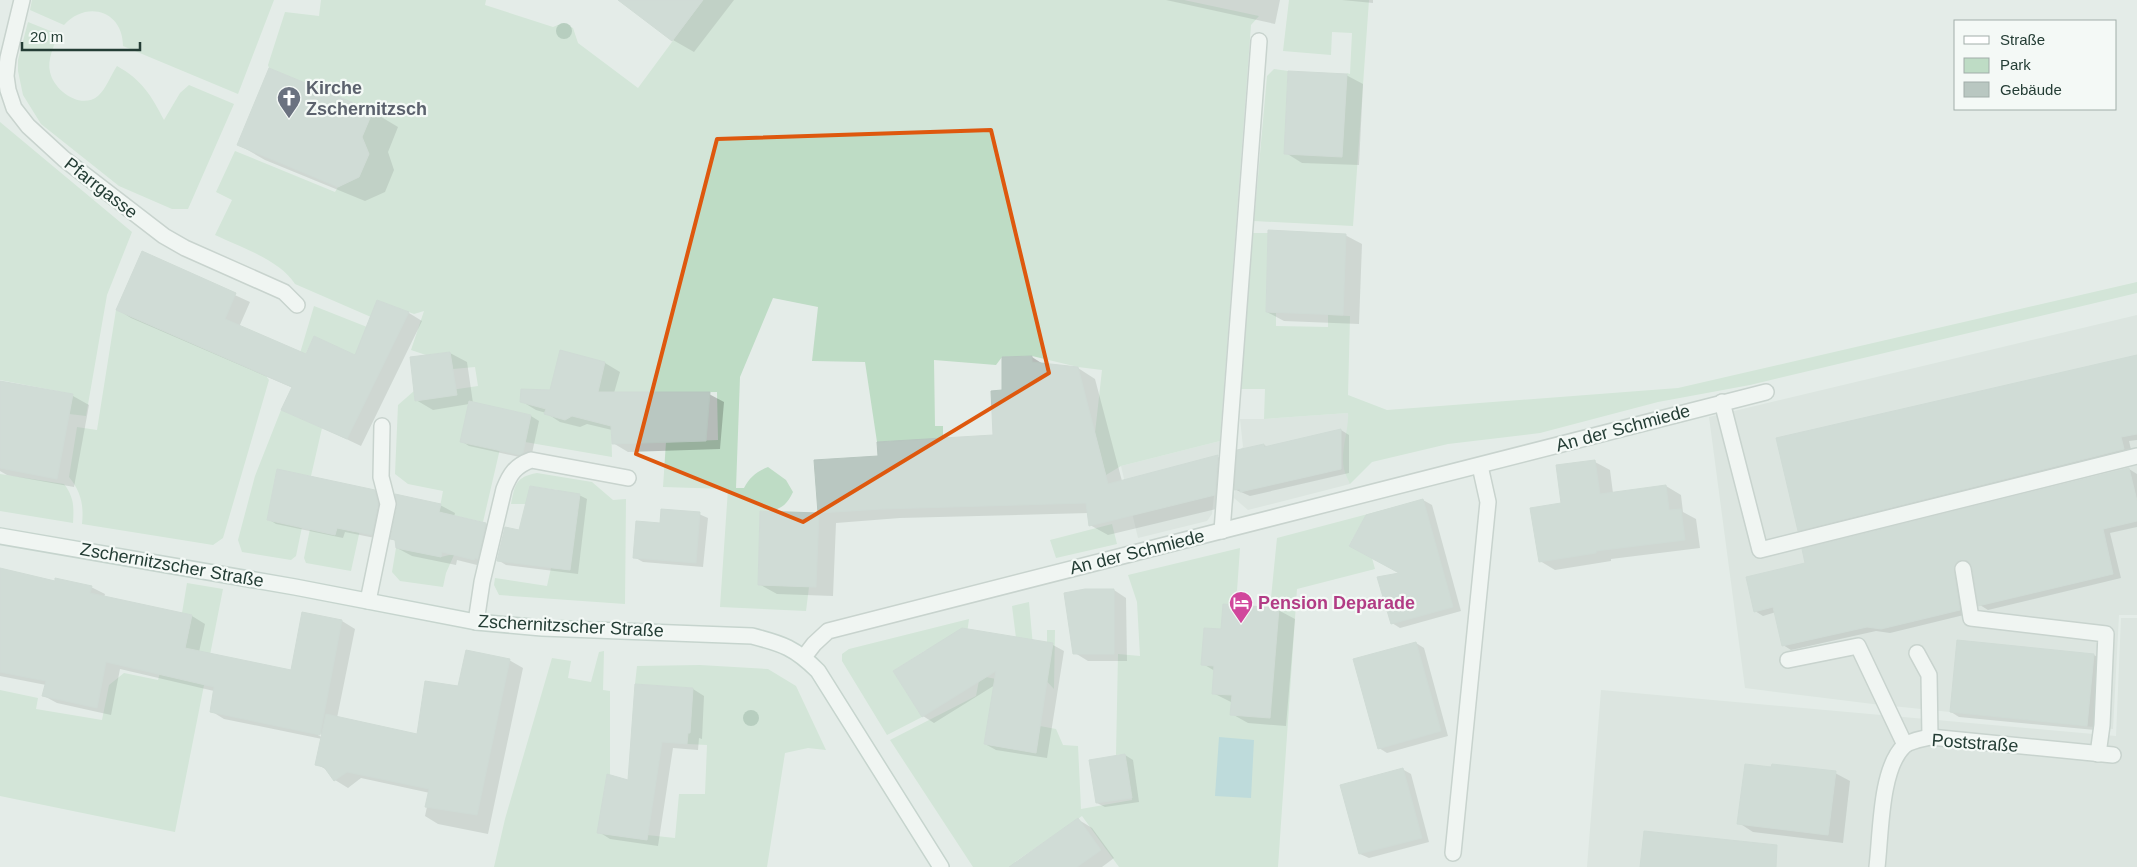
<svg xmlns="http://www.w3.org/2000/svg" width="2137" height="867" font-family="Helvetica,sans-serif">
  <rect width="100%" height="100%" fill="#e4ece8"/>
  <g fill="#d2dcd7">
    <polygon points="2137,315 2137,615 2119,615 2113,729 1873,704 1745,688 1709,417"/>
    <polygon points="1348,413 1350,484 1248,510 1234,498 1237,452 1243,447 1240,419 1264,419"/>
    <polygon points="1220,441 1212,514 1207,521 1138,538 1121,466"/>
    <polygon points="2121,618 2137,618 2137,867 1587,867 1601,690 2116,736"/>
  </g>
  <g fill="#bedcc5">
    <path d="M32 0H274L238 94 123 46C123 10 86 0 64 25L30 10Z"/>
    <path d="M321 0H486L485 5 553 27 563 23 573 28 578 43 638 88 703 0H1184L1259 16 1251 25 1220 441 1121 466 1106 475 1095 433 1102 370 1078 367 1032 356 1002 357 996 365 934 360 935 426H943V439L877 442 865 362 812 361 818 307 773 298 740 377 736 488H744C750 477 756 472 768 467L786 480 793 492C785 509 777 511 760 511L758 585 809 587 806 611 720 607 728 489 663 487 666 442 718 440 717 392 649 393 611 419 612 457 525 442 531 415 509 410 483 522 439 512 443 491 408 484 395 474 398 405 414 391 415 401 452 395 451 390 478 386 475 367 453 369 450 352 426 355 411 350 424 311 414 314 377 300 371 317 295 284C280 260 240 247 215 235L232 200 216 192 235 151 335 192 338 187 359 177 369 154 362 137 373 111 269 68 268 65 285 12 319 16Z"/>
    <polygon points="1289,0 1369,0 1353,226 1254,221 1267,76 1274,69 1288,71 1285,154 1342,156 1347,73 1350,74 1352,33 1332,32 1331,55 1283,51"/>
    <path d="M28 22 58 34C54 46 47 60 50 72 54 91 81 110 98 96 106 89 111 75 117 66 142 80 151 95 164 120L180 93 189 85 234 104 188 209H172L119 186 41 124 23 95 18 71V60Z"/>
    <polygon points="0,122 132,232 107,295 86,416 69,414 73,394 0,380"/>
    <path d="M1251 233H1268L1266 312 1276 313V326L1328 327V315L1350 316 1348 395 1387 410 1678 388 2137 282V293L1750 385 1658 402 1540 433 1448 444 1372 462 1350 484C1348 479 1345 474 1344 469 1340 451 1349 431 1348 413L1264 419 1265 389H1241Z"/>
    <polygon points="314,306 367,327 367,361 314,336 290,387"/>
    <path d="M116 310 266 376 269 380 223 538 213 545 82 524C84 505 81 492 69 477L77 427 97 430Z"/>
    <polygon points="281,410 322,428 311,476 277,470 267,520 302,527 296,556 291,560 242,552 238,540 255,476"/>
    <path d="M537 473 592 482 613 500 626 499 625 604 499 595 494 585 495 578 547 586 551 568 570 570 577 511 558 490 530 486 527 504H511C515 485 515 477 537 473Z"/>
    <path d="M0 474 64 484C74 497 74 507 73 523L0 511Z"/>
    <polygon points="346,484 368,493 351,571 306,563 304,558 310,529 335,535 337,528 355,532 362,498"/>
    <polygon points="1402,505 1407,523 1384,529 1364,519 1349,545 1372,558 1375,569 1297,589 1278,867 1119,867 1082,816 1015,862 1018,867 973,867 890,740 976,696 982,665 986,677 996,679 984,744 1036,753 1040,726 1056,729 1063,745 1078,746 1081,809 1132,800 1125,754 1116,755 1118,654 1140,656 1137,602 1128,575 1240,548 1236,605 1270,608 1277,538"/>
    <polygon points="1112,524 1117,544 1056,558 1050,540"/>
    <polygon points="396,548 441,557 449,555 454,555 446,573 443,587 400,581 392,572"/>
    <polygon points="187,583 223,589 175,832 0,796 0,690 38,698 36,709 102,720 109,685 124,673 158,680 162,665 181,669 192,615 182,613"/>
    <polygon points="1029,602 1033,646 1047,647 1047,630 1055,630 1054,689 1038,672 1016,638 1012,606"/>
    <polygon points="969,619 963,662 926,650 893,671 922,717 887,735 842,661 842,654 849,649"/>
    <polygon points="604,651 603,690 610,691 610,775 607,775 598,833 646,840 647,835 675,838 679,794 705,794 707,745 687,744 687,733 690,733 693,688 635,684 637,666 700,665 768,669 796,686 826,750 808,748 785,753 767,867 494,867 505,819 552,658 571,661 568,678 591,682 599,652"/>
  </g>
  <polygon fill="#90c6cd" points="1219,737 1254,740 1251,798 1215,796"/>
  <g fill="#0003" fill-rule="evenodd">
    <polygon points="620,0 734,0 694,52 673,40"/>
    <polygon points="1166,0 1280,0 1275,24"/>
    <polygon points="1342,0 1373,0 1373,3"/>
    <polygon points="270,70 373,112 398,127 388,152 394,170 385,192 365,201 265,160 239,145"/>
    <polygon points="1346,75 1363,84 1359,165 1302,163 1286,153"/>
    <polygon points="1345,235 1362,244 1359,324 1284,321 1267,312"/>
    <polygon points="143,253 250,302 239,327 306,356 356,357 377,301 409,313 422,321 361,446 283,409 293,388 131,318 118,310"/>
    <polygon points="561,352 605,363 620,372 614,393 709,394 724,402 720,449 628,452 613,443 612,430 587,424 580,427 560,422 546,413 536,410 521,401 551,391"/>
    <polygon points="450,353 467,362 473,403 531,416 539,421 531,458 529,459 469,446 461,441 469,404 433,410 416,400"/>
    <polygon points="2137,356 2137,440 2129,441 2132,454 1807,535 1799,530"/>
    <polygon points="1032,357 1043,364 1078,368 1095,379 1122,481 1218,457 1237,468 1264,445 1268,447 1341,430 1349,435 1349,473 1250,496 1234,489 1233,505 1108,535 1090,525 1089,513 900,518 836,523 833,596 777,594 759,584 761,512 819,514 816,461 880,457 995,437 1004,391"/>
    <polygon points="0,382 73,396 89,405 74,487 7,475 0,471"/>
    <polygon points="1595,462 1610,470 1613,493 1666,486 1681,495 1683,512 1696,519 1700,548 1611,559 1611,561 1555,570 1540,561 1562,504"/>
    <polygon points="2129,469 2137,474 2137,527 2110,533 2121,578 1988,610 1980,605 1973,566 1970,564 1965,566 1968,614 1890,633 1876,631 1791,650 1783,645 1776,612 1763,616 1755,611 1807,564"/>
    <polygon points="374,491 383,496 380,539 345,532 343,538 276,524 268,519"/>
    <polygon points="579,495 587,499 578,574 506,565 498,560 520,532"/>
    <polygon points="1423,500 1432,505 1461,611 1400,628 1392,623 1402,573"/>
    <polygon points="440,505 455,513 454,517 486,524 500,532 489,568 457,560 456,565 412,556 397,548 396,541 392,539"/>
    <polygon points="699,514 708,518 703,567 643,562 634,557"/>
    <path d="M0 571 56 582 91 587 105 594 104 598 192 616 205 624 199 652 292 672 342 621 355 629 337 718 418 735 459 688 509 660 523 668 488 834 438 824 425 816 430 793 361 778 348 788 335 780 329 771 316 764 322 739 224 719 211 711 214 691 120 669 111 715 57 703 44 696 46 685 0 676ZM315 730 323 735V738L313 732Z"/>
    <polygon points="1114,590 1126,598 1127,661 1088,661 1075,653"/>
    <polygon points="1278,610 1295,619 1286,726 1248,723 1232,714 1233,703 1213,693 1215,671 1203,664 1222,631"/>
    <polygon points="962,629 1053,645 1064,651 1047,758 996,750 985,744 995,685 934,723 923,716"/>
    <polygon points="1416,643 1424,648 1448,736 1387,753 1379,748"/>
    <polygon points="2094,655 2102,660 2095,730 1959,717 1951,712"/>
    <polygon points="693,689 704,696 702,739 699,738 698,750 673,748 658,846 610,839 599,832 629,782"/>
    <polygon points="1125,755 1133,760 1139,802 1105,807 1097,803"/>
    <polygon points="1402,769 1411,774 1429,842 1369,858 1360,854"/>
    <polygon points="1835,773 1850,781 1843,843 1753,832 1739,823"/>
    <polygon points="1079,820 1092,828 1114,858 1102,867 1022,867"/>
  </g>
  <g fill="#b9c7c1" stroke="#b7c6bf">
    <polygon points="618,0 703,0 672,41"/>
    <polygon points="269,68 373,111 362,137 369,154 359,177 338,187 237,145"/>
    <polygon points="1288,71 1347,74 1342,157 1284,154"/>
    <polygon points="1268,230 1346,234 1343,315 1266,312"/>
    <polygon points="142,251 236,293 225,319 306,354 314,336 355,355 377,300 409,312 347,439 281,410 292,387 116,310"/>
    <polygon points="560,350 605,362 598,392 710,392 706,441 612,444 611,426 572,416 565,420 544,414 546,409 520,402 521,389 550,390"/>
    <polygon points="450,352 457,395 415,401 410,357"/>
    <polygon points="2137,355 2137,434 2121,437 2124,449 1798,531 1776,438"/>
    <polygon points="1032,356 1032,362 1078,367 1108,484 1218,455 1215,495 1089,526 1086,503 882,509 819,513 816,587 758,585 760,511 818,513 814,460 878,456 877,442 993,435 991,391 1002,390 1002,357"/>
    <polygon points="0,381 73,394 57,479 0,468"/>
    <polygon points="469,401 531,415 523,453 520,455 460,442"/>
    <polygon points="1341,429 1341,469 1240,492 1240,489 1234,490 1237,450 1264,444 1264,447"/>
    <polygon points="1595,460 1600,494 1666,485 1669,510 1681,509 1685,540 1596,551 1596,553 1539,562 1530,508 1561,503 1556,465"/>
    <polygon points="2129,468 2137,501 2137,521 2103,529 2113,574 1978,606 1972,567 1967,560 1961,560 1957,562 1954,570 1960,610 1881,629 1867,627 1782,646 1773,607 1754,612 1746,577 1805,563 1802,549"/>
    <polygon points="277,469 375,490 378,504 372,535 337,528 335,535 267,520"/>
    <polygon points="530,486 580,494 570,570 497,561 505,527 519,530"/>
    <polygon points="395,494 441,504 439,512 486,523 478,559 475,558 474,560 442,552 441,557 396,548 395,540 390,539 397,506"/>
    <polygon points="1423,499 1453,607 1391,624 1377,577 1399,573 1349,546 1366,515"/>
    <polygon points="661,509 700,512 696,563 633,558 636,521 660,523"/>
    <polygon points="0,568 55,581 55,578 92,586 90,593 192,615 185,648 291,670 302,612 342,620 320,735 210,712 214,687 106,662 97,708 42,696 46,681 0,672"/>
    <polygon points="1085,589 1114,589 1114,654 1073,654 1064,593"/>
    <polygon points="1223,604 1279,608 1270,718 1230,715 1232,695 1212,694 1214,666 1201,665 1204,628 1221,629"/>
    <polygon points="962,628 1053,643 1036,753 984,744 996,671 922,717 893,671"/>
    <polygon points="1957,640 2094,654 2087,726 1950,712"/>
    <polygon points="1416,642 1441,731 1378,749 1353,659"/>
    <polygon points="466,650 510,659 477,815 425,807 429,789 347,772 334,781 324,767 315,765 326,714 417,734 425,681 458,686"/>
    <polygon points="635,684 693,688 690,733 688,733 687,744 662,742 647,840 597,833 607,774 628,780"/>
    <polygon points="1125,754 1132,798 1096,803 1089,760"/>
    <polygon points="1745,764 1771,767 1772,764 1836,771 1828,835 1737,824"/>
    <polygon points="1403,768 1422,838 1359,854 1340,785"/>
    <polygon points="1078,818 1101,850 1077,867 1009,867"/>
    <polygon points="1644,831 1777,845 1776,867 1640,867"/>
  </g>
  <g fill="none" stroke-linecap="round" stroke-linejoin="round">
    <g stroke="#a7b4af" stroke-width="18">
      <g id="lane">
        <polyline points="1722,402 1760,550 2137,456"/>
        <polyline points="1222,531 1259,41"/>
        <polyline points="1963,569 1971,618 2106,634 2102,725 2098,754"/>
        <polyline points="368,601 388,504 381,477 382,426"/>
        <path d="M476 622 482 582 504 489C510 474 515 466 531 460L628 478"/>
        <polyline points="1917,653 1929,675 1930,737"/>
        <polyline points="1788,660 1858,646 1905,745"/>
      </g>
    </g>
    <g stroke="#a7b4af" stroke-width="18">
      <g id="street">
        <polyline points="22,0 8,58 6,76 8,90 14,108 28,126 64,159 164,236 185,248 284,292 297,305"/>
        <polyline points="804,657 814,644 828,631 1766,392"/>
        <polyline points="1453,853 1488,502 1480,466"/>
        <path d="M1877 867C1881 834 1880 769 1904 746 1909 741 1922 739 1930 737L2113 755"/>
      </g>
    </g>
    <g stroke="#a3b7af" stroke-width="18">
      <path id="secondary" d="M0 536 295 587 476 622 542 628 752 636C783 644 795 648 818 671L941 867"/>
    </g>
    <use href="#lane" stroke="#fff" stroke-width="15"/>
    <use href="#street" stroke="#fff" stroke-width="15"/>
    <use href="#secondary" stroke="#fff" stroke-width="15"/>
  </g>
  <g fill="#82a88f">
    <circle cx="564" cy="31" r="8"/>
    <circle cx="751" cy="718" r="8"/>
  </g>
  <path d="M0 0H2137V867H0ZM991 130 1049 373 803 522 636 454 717 139Z" fill="#e4ece8" fill-opacity=".55" fill-rule="evenodd"/>
  <path fill="none" stroke="#de580e" stroke-width="4" stroke-linejoin="round" d="M991 130 1049 373 803 522 636 454 717 139Z"/>
  <defs>
    <g id="church-pin" transform="scale(1.25)"><path d="M0 17L-7.5 6A9.5 9.5 0 1 1 7.5 6Z" fill="#6b7280" stroke="#f4f9f6"/><path d="M-1.2-6h2.4v3.5h3.3v2.4h-3.3V6h-2.4V-.1h-3.3v-2.4h3.3Z" fill="#fff"/></g>
    <g id="hotel-pin" transform="scale(1.25)"><path d="M0 17L-7.5 6A9.5 9.5 0 1 1 7.5 6Z" fill="#d1479c" stroke="#f4f9f6"/><path d="M-6-4.5h1.5V1H6V5H4.5V3h-9V5H-6ZM-4 0a1.8 1.8 0 1 1 3.6 0ZM.5 0V-2.5h3Q6-2.5 6 0Z" fill="#fff"/></g>
  </defs>
  <g fill-rule="evenodd">
    <use href="#church-pin" x="289" y="98"/>
    <use href="#hotel-pin" x="1241" y="603"/>
  </g>
  <g text-anchor="middle" stroke-width="4.5" stroke-linejoin="round" paint-order="stroke">
    <g font-size="18" font-weight="bold" fill="#5b616d" stroke="#f4f9f6" text-anchor="start">
      <text x="306" y="94">Kirche<tspan x="306" dy="21">Zschernitzsch</tspan></text>
    </g>
    <g font-size="18" fill="#243d35" stroke="#f4f9f6">
      <text transform="translate(101 188) rotate(38)" y="6">Pfarrgasse</text>
      <text transform="translate(1623 428) rotate(-15)" y="6">An der Schmiede</text>
      <text transform="translate(1137 552) rotate(-14)" y="6">An der Schmiede</text>
      <text transform="translate(172 565) rotate(10)" y="6">Zschernitzscher Straße</text>
      <text transform="translate(571 626) rotate(3)" y="6">Zschernitzscher Straße</text>
      <text transform="translate(1975 743) rotate(4)" y="6">Poststraße</text>
    </g>
    <g font-size="18" font-weight="bold" fill="#b23c85" stroke="#f4f9f6" text-anchor="start">
      <text x="1258" y="609">Pension Deparade</text>
    </g>
  </g>
  <rect x="1954" y="20" width="162" height="90" fill="#f4f9f6" stroke="#a1aea9"/>
  <rect x="1964" y="36" width="25" height="8" fill="#ffffff" stroke="#a1aea9"/>
  <text x="2000" y="45" font-size="15" fill="#243d35">Straße</text>
  <rect x="1964" y="58" width="25" height="15" fill="#bedcc5" stroke="#a1aea9"/>
  <text x="2000" y="70" font-size="15" fill="#243d35">Park</text>
  <rect x="1964" y="82" width="25" height="15" fill="#b9c7c1" stroke="#a1aea9"/>
  <text x="2000" y="95" font-size="15" fill="#243d35">Gebäude</text>
  <path d="M22 42v8h118v-8" fill="none" stroke="#243d35" stroke-width="2.5"/>
  <text x="30" y="42" font-size="15" fill="#243d35" stroke="#f4f9f6" stroke-width="4" paint-order="stroke">20 m</text>
</svg>
